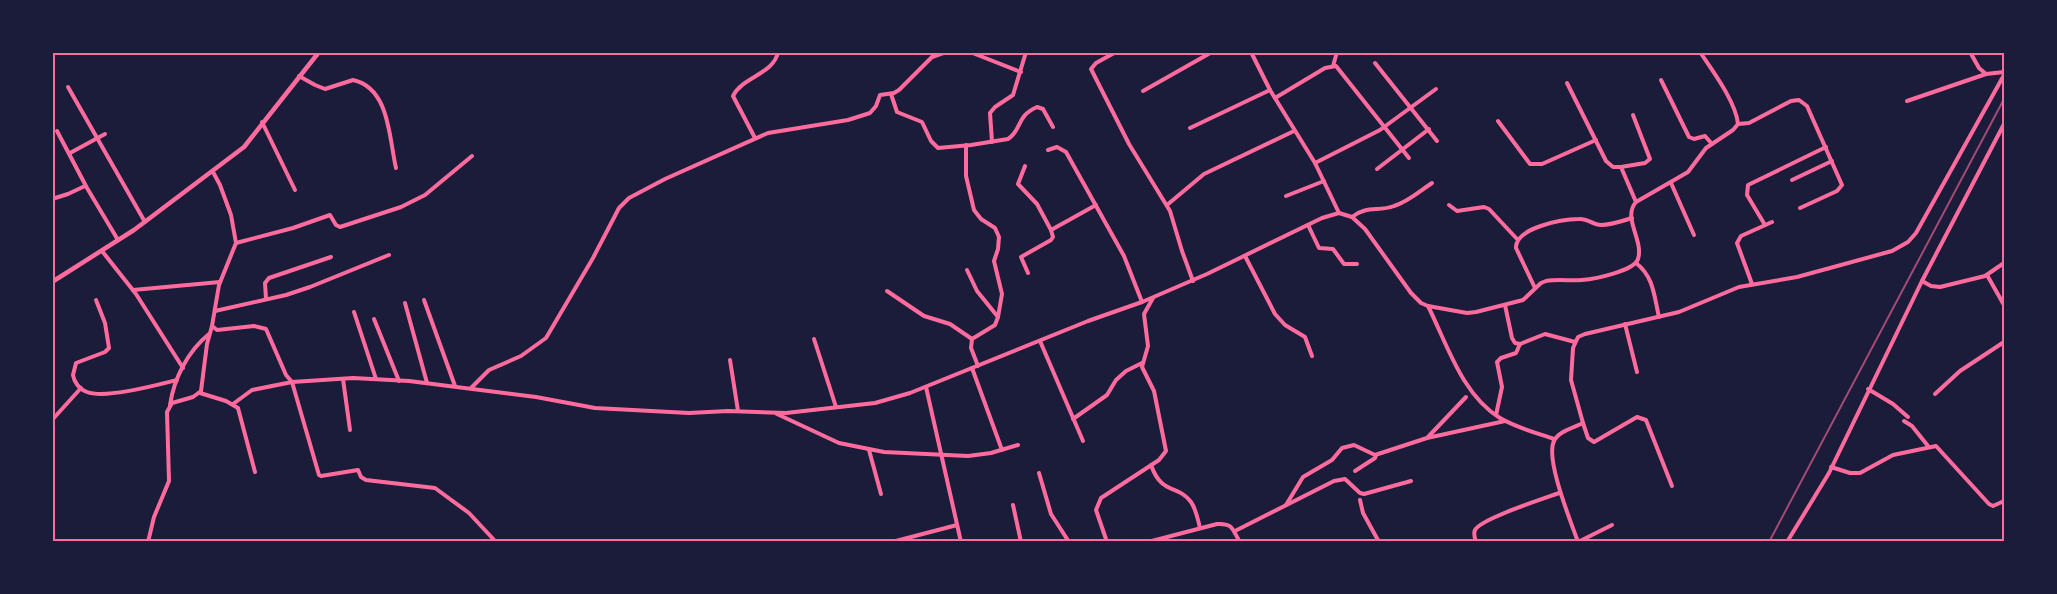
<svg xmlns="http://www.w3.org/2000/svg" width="2057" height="594" font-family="'DejaVu Sans',sans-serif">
  <rect width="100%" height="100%" fill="#1b1b3a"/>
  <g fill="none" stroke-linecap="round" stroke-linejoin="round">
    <g stroke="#ff6b9d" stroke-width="4">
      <polyline points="970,52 1021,72"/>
      <polyline points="1116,52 1096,63 1091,69 1129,144 1170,211 1182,251 1193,281"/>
      <polyline points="1970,52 1979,68 1986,74 2004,72"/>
      <polyline points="1375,63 1437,141"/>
      <polyline points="1333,66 1337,52"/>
      <path d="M299 76 315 85 325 89 353 80C390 88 389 139 396 168"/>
      <polyline points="1661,80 1689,137 1694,139 1705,136 1712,144"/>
      <polyline points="1567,83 1606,161 1613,167 1621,167 1636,202"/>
      <polyline points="68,87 145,222"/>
      <polyline points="1143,91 1212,52"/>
      <path d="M891 94 897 112 922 122 931 141 938 148 971 145 1008 139C1022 130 1016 116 1037 107L1043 109 1053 127"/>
      <polyline points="1275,98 1325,68 1336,66 1409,158"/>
      <polyline points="1907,101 1986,74"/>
      <polyline points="1498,121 1530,164 1542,164 1596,140"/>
      <polyline points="262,122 295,190"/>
      <polyline points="1738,124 1749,123 1791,101 1799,100 1807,106 1842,185 1837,191 1800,208"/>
      <polyline points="1190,128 1270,90"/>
      <polyline points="57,131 87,188 118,240"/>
      <path d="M755 138 733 96C742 77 774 74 778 52"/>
      <polyline points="992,142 990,113 995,107 1013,95 1026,52"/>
      <polyline points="966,145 966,176 974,210 981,219 995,228 999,237 998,249 994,261 1002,294 998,317"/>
      <polyline points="1048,150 1057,147 1066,152 1124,256 1142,302"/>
      <polyline points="70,153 105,134"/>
      <polyline points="1315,163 1380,130 1436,89"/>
      <polyline points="1025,166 1018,184 1037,204 1051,230"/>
      <polyline points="1621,167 1645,163 1650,159 1633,115"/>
      <polyline points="1377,169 1429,129"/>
      <polyline points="213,172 220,185 231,215 236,243 219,285 212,326 217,330 254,326 266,329 286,375 292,382 353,378 409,381 536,397 595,408 689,413 728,411 786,413 875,403 910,393 1088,321 1142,302 1207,274 1322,218 1339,213 1315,163 1270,90 1251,52"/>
      <polyline points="1792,180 1832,161"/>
      <polyline points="1671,183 1694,235"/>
      <polyline points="1286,196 1324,181"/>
      <polyline points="52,199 68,194 85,186"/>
      <polyline points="1167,205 1204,174 1294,131"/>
      <polyline points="1449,205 1457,211 1484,207 1489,209 1517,239"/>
      <path d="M1339 213 1352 217 1365 229 1411 293 1421 303 1428 306 1467 313 1476 312 1523 300 1541 283 1546 281C1558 279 1570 281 1582 280 1595 279 1634 271 1638 259 1644 240 1622 218 1636 202L1688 172 1706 148 1733 130 1738 124C1736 102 1712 70 1700 52"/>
      <path d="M1352 217C1367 205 1378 212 1394 206 1408 202 1420 191 1432 183"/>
      <polyline points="1308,225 1319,248 1333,249 1344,264 1357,264"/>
      <polyline points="1765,225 1747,195 1748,185 1826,147"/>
      <polyline points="236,243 293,228 330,215 336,225 340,227 401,207 425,195 472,156"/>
      <polyline points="102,251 136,294 183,368"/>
      <polyline points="1245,256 1275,314 1285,325 1305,337 1312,356"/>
      <path d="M1636 263C1654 277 1654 296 1659 317"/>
      <polyline points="967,270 977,291 998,317 995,325 972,339 971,348 978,366"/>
      <polyline points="1028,273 1021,257 1051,240 1053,237 1051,230 1096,205"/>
      <polyline points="1987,275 2004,305"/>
      <polyline points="1922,281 1931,286 1940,287 1985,276 2004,263"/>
      <polyline points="1752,284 1737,243 1741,236 1772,222"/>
      <path d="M1535 288 1516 248C1515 228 1562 219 1579 219 1587 218 1593 225 1601 225 1611 225 1622 221 1632 218"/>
      <polyline points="133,290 220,282"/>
      <polyline points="887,291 924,316 950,324 972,339"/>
      <polyline points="266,299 265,283 269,278 331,257"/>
      <path d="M96 300 105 323 109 348 105 352 76 363 73 375C74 382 79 389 87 392 105 399 157 385 177 380"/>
      <polyline points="424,300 455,386"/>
      <polyline points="405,303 427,383"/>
      <polyline points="1505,305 1512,338 1515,343 1520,344 1545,334 1575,342"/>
      <path d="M1428 306C1447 344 1462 395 1500 418 1517 428 1537 433 1554 439"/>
      <polyline points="215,311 286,295 310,287 389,255"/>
      <polyline points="354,312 376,379"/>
      <polyline points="374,319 399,381"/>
      <polyline points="1625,324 1637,372"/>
      <polyline points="814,339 836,407"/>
      <polyline points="1040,341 1083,441"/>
      <polyline points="730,360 738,411"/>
      <polyline points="972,368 1002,450"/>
      <polyline points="343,379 350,430"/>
      <polyline points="926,387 961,542"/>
      <polyline points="471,388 489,370 521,356 546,338 593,258 619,208 629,198 665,179 768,133 848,120 870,113 876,106 880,95 894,93 899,90 932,57 946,52"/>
      <polyline points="1868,389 1893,404 1908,417"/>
      <polyline points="200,393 226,401 238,408 255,472"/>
      <polyline points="1935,394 1960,371 2004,342"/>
      <polyline points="233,404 252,390 292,382 319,475 321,476 358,470 361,477 366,480 435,488 469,513 496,542"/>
      <path d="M170 405C174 378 188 351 209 334"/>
      <polyline points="777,414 839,443 884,452 968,456 991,453 1018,445"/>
      <polyline points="1496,415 1502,387 1497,362 1501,358 1516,353 1520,344"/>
      <polyline points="1073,419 1107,395 1116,380 1126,371 1142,363"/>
      <polyline points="52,420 81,388"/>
      <polyline points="1904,421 1912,426 1928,446"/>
      <polyline points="1583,423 1588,438 1594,442 1637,417 1646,420 1672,486"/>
      <polyline points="1428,437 1466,397"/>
      <polyline points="869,450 881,494"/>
      <path d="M1151 465C1162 496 1178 484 1191 502 1196 509 1198 520 1200 528"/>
      <polyline points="1831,467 1850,473 1860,473 1893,455 1936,446 1989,504 1993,506 2004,501"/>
      <polyline points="1355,471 1375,458 1376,455"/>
      <polyline points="1039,473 1051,514 1069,542"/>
      <polyline points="1360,500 1363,513 1379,542"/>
      <polyline points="1013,505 1021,542"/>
      <polyline points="1286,505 1303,477 1332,460 1342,448 1354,445 1375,455 1427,438 1505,421"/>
      <polyline points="1235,531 1334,481 1345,479 1360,493 1364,494 1411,481"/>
      <polyline points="148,542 154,517 169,481 167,412 172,403 193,397 201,391 207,344 212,326"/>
      <polyline points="892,542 957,525"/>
      <polyline points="1107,542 1096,510 1101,498 1159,460 1166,451 1154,391 1142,367 1148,346 1144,314 1153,298"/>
      <path d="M1148 542 1217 524C1234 523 1232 530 1240 542"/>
      <path d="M1476 542C1475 538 1473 534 1475 530 1480 519 1545 498 1559 493"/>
      <path d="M1578 542C1571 522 1545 459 1554 441 1559 431 1573 428 1583 423L1571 380 1573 348 1578 337 1585 334 1679 312 1739 287 1797 277 1892 251 1908 242 1916 233 2004 75"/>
      <polyline points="1578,542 1612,525"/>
      <polyline points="1787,542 1829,473 1922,281 2004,124"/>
    </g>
    <polyline stroke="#ff6b9d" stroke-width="4.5" points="52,282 134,230 244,147 319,52"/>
    <polyline stroke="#a44b75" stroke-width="2" points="1769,542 2004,99"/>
  </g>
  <rect width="2057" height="594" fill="none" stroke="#1b1b3a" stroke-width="108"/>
  <rect x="54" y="54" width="1949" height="486" fill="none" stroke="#ff6b9d" stroke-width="2"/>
</svg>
